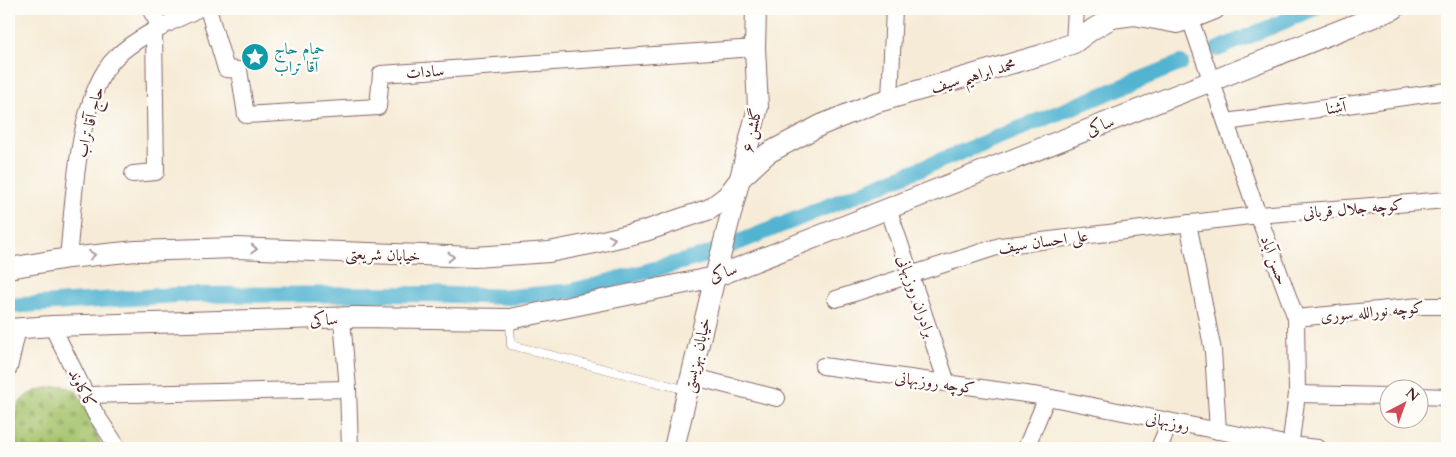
<svg xmlns="http://www.w3.org/2000/svg" width="1456" height="457" font-family="Cardo,Amiri,serif">
  <defs>
    <pattern id="cemetery-stones" width="16" height="16" patternUnits="userSpaceOnUse" patternTransform="scale(1.25)"><rect width="16" height="16" fill="#a4c26a"/><path d="M2 7V4a2 2 0 0 1 4 0v3zM10 15v-3a2 2 0 0 1 4 0v3z" fill="#8fa65c"/></pattern>
  </defs>
  <rect width="100%" height="100%" fill="#fdfcf7"/>
  <filter id="ink" filterUnits="userSpaceOnUse"><feTurbulence type="fractalNoise" baseFrequency=".02" numOctaves="2"/><feDisplacementMap in="SourceGraphic" scale="10" xChannelSelector="R" yChannelSelector="G"/><feConvolveMatrix kernelMatrix="1 2 1 2 8 2 1 2 1" color-interpolation-filters="sRGB"/></filter>
  <filter id="wash" filterUnits="userSpaceOnUse"><feTurbulence type="fractalNoise" baseFrequency=".0096" numOctaves="4" result="noise"/><feDisplacementMap in="SourceGraphic" scale="20" xChannelSelector="R" yChannelSelector="G"/><feGaussianBlur stdDeviation="1.12" result="paint"/><feColorMatrix in="noise" values="0 0 0 0 0 0 0 0 0 0 0 0 0 0 0 0 0 1.4 0 .05"/><feComposite in="paint" operator="in"/></filter>
  <g filter="url(#wash)">
    <rect width="100%" height="100%" fill="#f6ebd6"/>
    <path fill="url(#cemetery-stones)" stroke="#77704a" d="M64 386 76 391 83 402 102 448H17C17 437 14 424 16 413 19 391 47 387 64 386Z"/>
    <g fill="none" stroke-linecap="round" stroke-linejoin="round">
      <g stroke="#53b4d1" stroke-width="16">
        <polyline points="1218,49 1313,9"/>
        <polyline points="9,306 176,295 425,294 510,297 573,291 703,256 747,239 1181,63"/>
      </g>
    </g>
  </g>
  <g filter="url(#ink)">
    <g fill="none" stroke-linecap="round" stroke-linejoin="round">
      <g stroke="#866667" stroke-width="9">
        <polyline id="service" points="510,321 511,345 687,390"/>
      </g>
      <g stroke="#866667" stroke-width="18">
        <g id="minor">
          <polyline points="150,9 161,28"/>
          <polyline points="208,9 226,69 239,70 246,115 378,107 381,74 755,48"/>
          <polyline points="1190,19 1258,215 1296,318 1297,394 1290,448"/>
          <polyline points="1074,43 1076,9"/>
          <polyline points="890,99 894,9"/>
          <polyline points="1226,122 1447,91"/>
          <polyline points="133,174 156,172 154,31"/>
          <polyline points="888,208 947,383"/>
          <polyline points="1188,223 1213,351 1218,431"/>
          <path d="M68 258C74 203 76 96 116 57 139 35 170 23 198 9"/>
          <polyline points="836,299 1000,246 1258,215 1447,200"/>
          <polyline points="1296,318 1420,306 1447,306"/>
          <polyline points="342,319 348,389 350,448"/>
          <polyline points="52,326 95,413 118,448"/>
          <polyline points="823,366 1047,397 1290,445 1318,448"/>
          <polyline points="9,368 18,328"/>
          <polyline points="691,376 777,398"/>
          <polyline points="1297,394 1388,396"/>
          <polyline points="86,395 348,389"/>
          <polyline points="1418,396 1447,397"/>
          <polyline points="1026,448 1047,397"/>
          <polyline points="1159,448 1170,422"/>
        </g>
      </g>
      <g stroke="#866667" stroke-width="22">
        <g id="tertiary">
          <polyline points="9,268 68,258 136,251 236,248 475,257 549,252 590,244 645,231 710,209 727,196 740,179 768,153 821,125 875,103 1041,55 1074,43 1093,29 1112,18 1134,15 1177,23 1190,19 1215,9"/>
          <polyline points="9,329 52,326 355,317 510,319 715,277 1394,9"/>
          <polyline points="674,448 715,277 758,107 755,48 756,9"/>
        </g>
      </g>
      <use href="#service" stroke="#fff" stroke-width="8"/>
      <use href="#minor" stroke="#fff" stroke-width="16"/>
      <use href="#tertiary" stroke="#fff" stroke-width="20"/>
    </g>
    <defs><path id="oneway-chevron" d="M-2-3.5L2.5 0L-2 3.5" fill="none" stroke-width="1.6" stroke-linecap="round" stroke-linejoin="round" transform="scale(1.25)"/></defs>
    <g stroke="#ae9aa0">
      <use href="#oneway-chevron" transform="translate(612 239) rotate(-13)"/>
      <use href="#oneway-chevron" transform="translate(254 249) rotate(2)"/>
      <use href="#oneway-chevron" transform="translate(92 255) rotate(-6)"/>
      <use href="#oneway-chevron" transform="translate(451 257) rotate(1)"/>
    </g>
  </g>
  <defs>
    <g id="sight-disc" transform="scale(1.4375)"><circle r="9.5" fill="#0f9aa8" stroke="#fdfcf7"/><path d="M0-6L1.8-2.2L6-1.7L2.9 1.2L3.7 5.4L0 3.3L-3.7 5.4L-2.9 1.2L-6-1.7L-1.8-2.2Z" fill="#fff"/></g>
  </defs>
  <g fill-rule="evenodd">
    <use href="#sight-disc" x="255" y="57"/>
  </g>
  <g text-anchor="middle" stroke-width="5" stroke-linejoin="round" paint-order="stroke">
    <g font-size="16" fill="#0d838f" stroke="#fdfcf7" text-anchor="start">
      <text x="274" y="54">حمام حاج<tspan x="274" dy="18">آقا تراب</tspan></text>
    </g>
    <g font-size="16" fill="#4a1f2b" stroke="#fdfcf7">
      <text transform="translate(425 71) rotate(-4)" y="6">سادات</text>
      <text transform="translate(973 75) rotate(-16)" y="6">محمد ابراهیم سیف</text>
      <text transform="translate(1336 107) rotate(-8)" y="6">آشنا</text>
      <text transform="translate(89 122) rotate(-76)" y="6">حاج آقا تراب</text>
      <text transform="translate(1100 125) rotate(-22)" y="6">ساکی</text>
      <text transform="translate(751 130) rotate(-78)" y="6">گلشن ۶</text>
      <text transform="translate(1353 208) rotate(-5)" y="6">کوچه جلال قربانی</text>
      <text transform="translate(1043 241) rotate(-8)" y="6">علی احسان سیف</text>
      <text transform="translate(383 254) rotate(2)" y="6">خیابان شریعتی</text>
      <text transform="translate(1275 260) rotate(70)" y="6">حسن آباد</text>
      <text transform="translate(723 272) rotate(-19)" y="6">ساکی</text>
      <text transform="translate(917 296) rotate(71)" y="6">برادران روزبهانی</text>
      <text transform="translate(1372 311) rotate(-5)" y="6">کوچه نورالله سوری</text>
      <text transform="translate(324 319) rotate(-2)" y="6">ساکی</text>
      <text transform="translate(696 355) rotate(-77)" y="6">خیابان بهزیستی</text>
      <text transform="translate(935 382) rotate(8)" y="6">کوچه روزبهانی</text>
      <text transform="translate(83 388) rotate(63)" y="6">کاکاوند</text>
      <text transform="translate(1168 421) rotate(11)" y="6">روزبهانی</text>
    </g>
  </g>
  <rect width="1456" height="457" fill="none" stroke="#fdfcf7" stroke-width="30"/>
  <g transform="translate(1404 404) rotate(41)"><circle r="24" fill="#fdfcf7" stroke="#b5a4a5"/>
  <path d="M0-4L9 19L0 12L-9 19Z" fill="#d1495b"/>
  <text y="-8" font-size="14" font-weight="bold" text-anchor="middle" fill="#4a1f2b">N</text>
  </g>
</svg>
